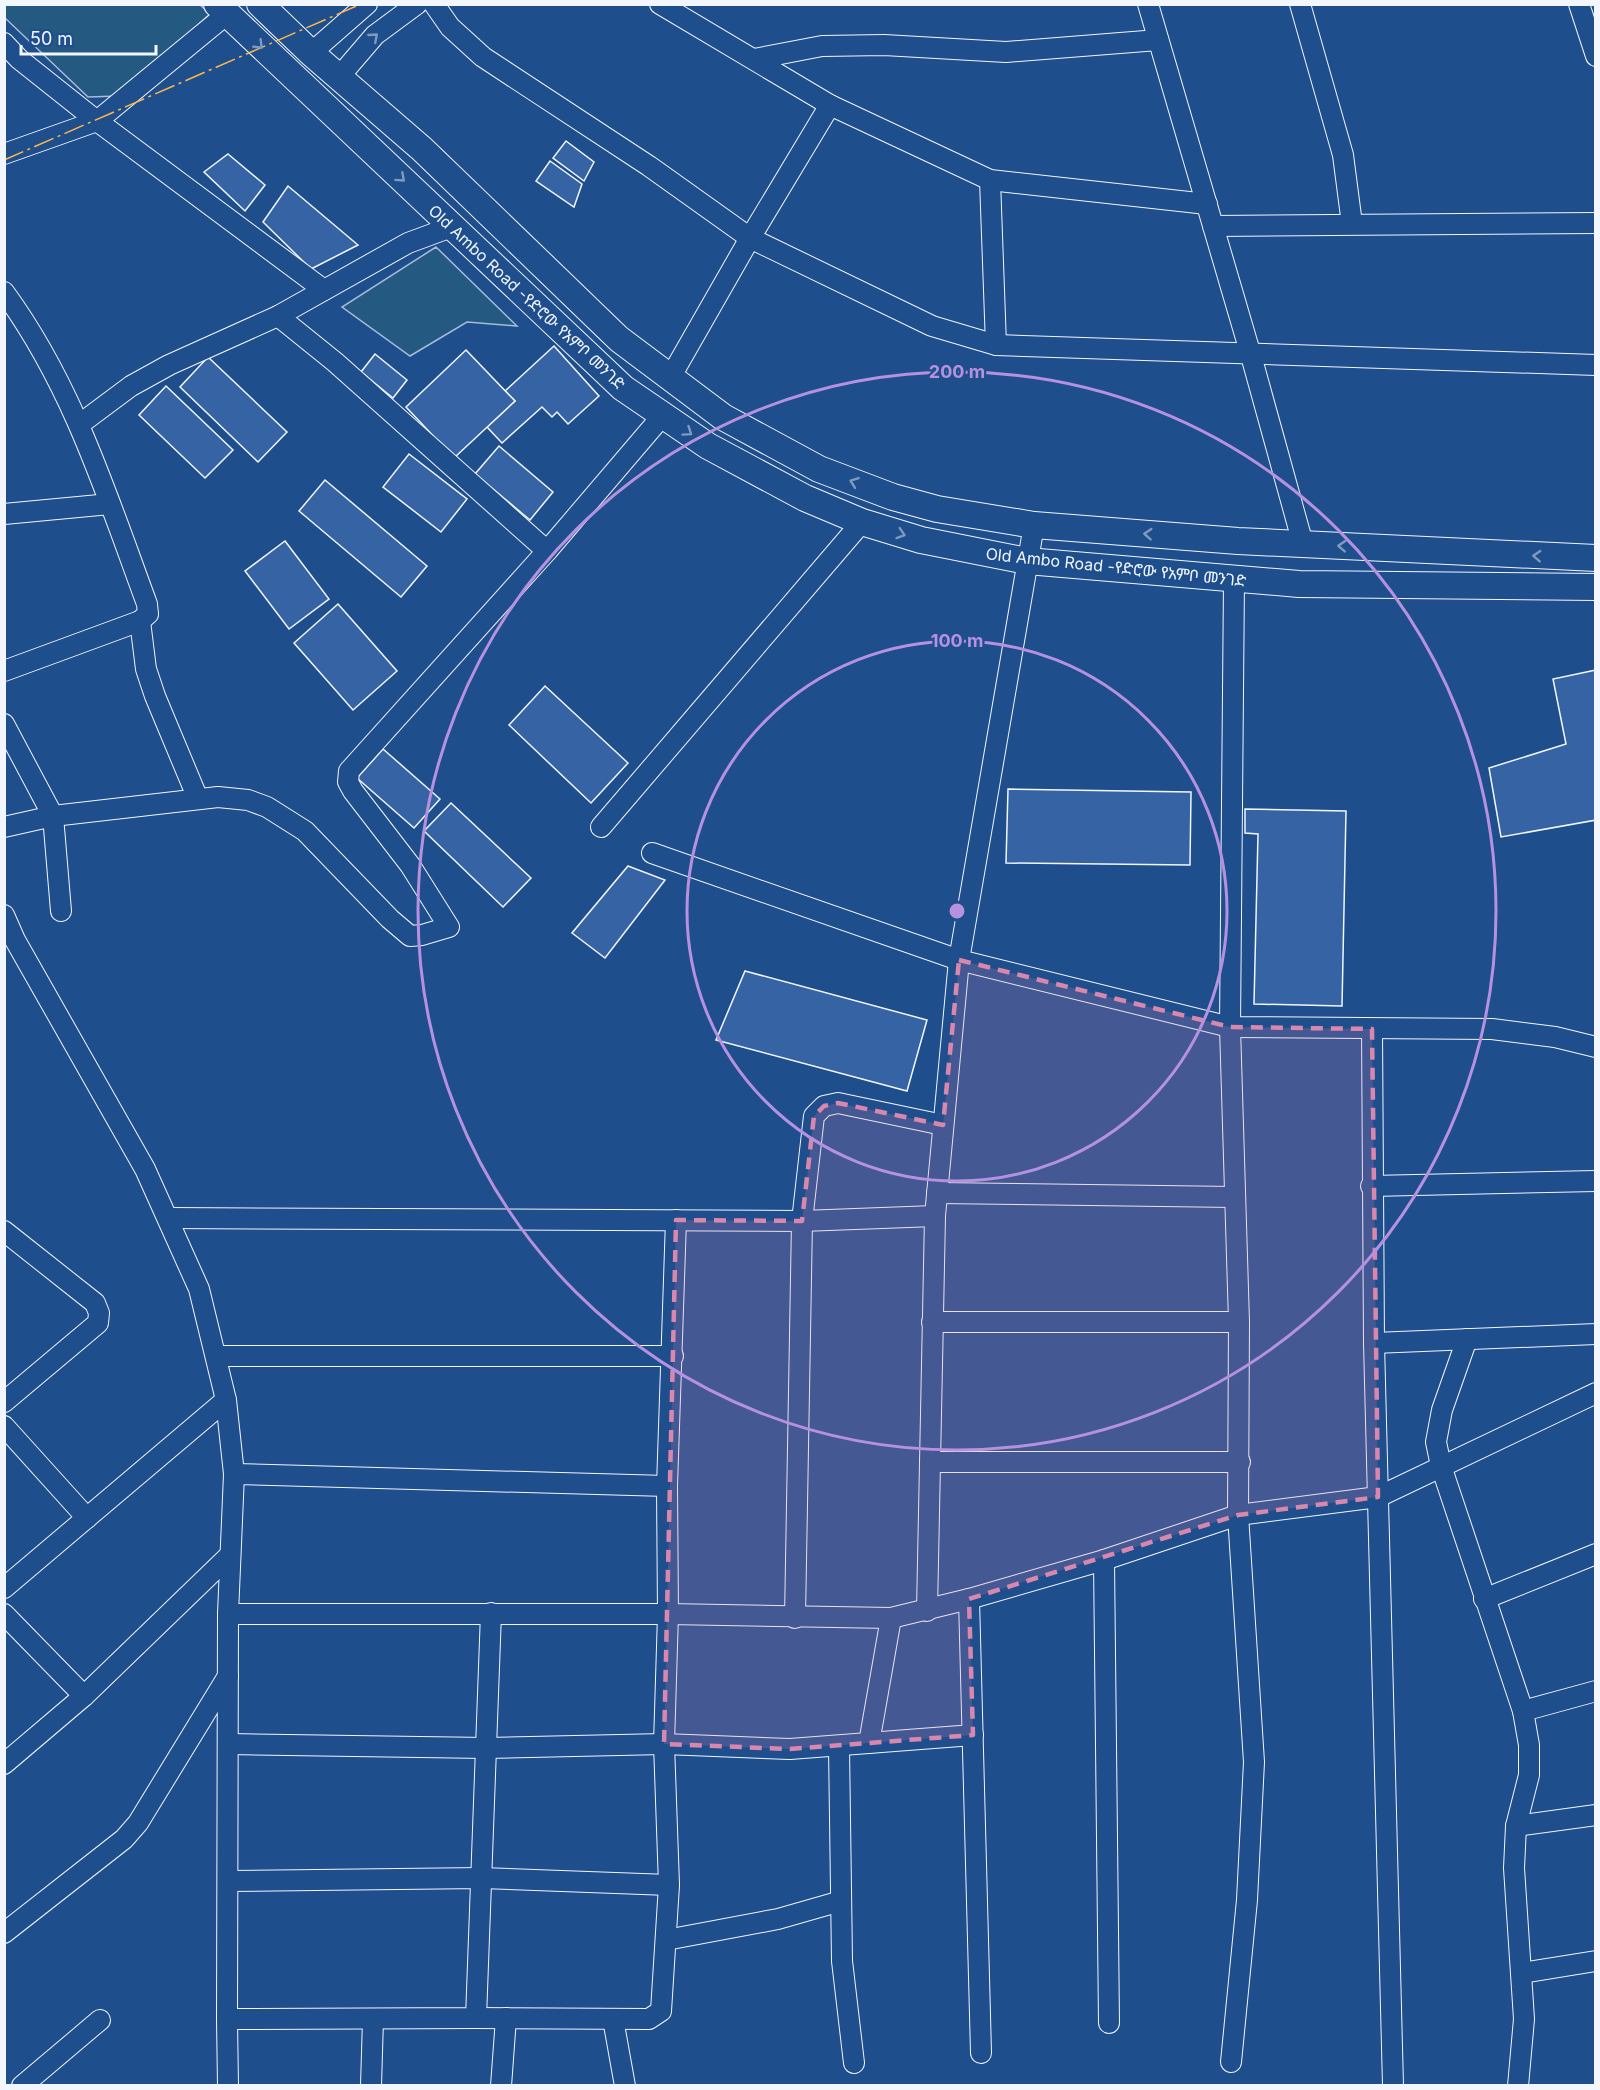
<svg xmlns="http://www.w3.org/2000/svg" width="1600" height="2090" font-family="Inter,'Noto Sans Ethiopic',sans-serif">
  <rect width="100%" height="100%" fill="#1f4e8c"/>
  <g fill="#245a82" stroke="#a8bbd7" stroke-width="1.5">
    <polygon points="199,4 210,14 119,96 88,97 5,18 4,5"/>
    <polygon points="436,247 517,326 467,322 410,356 342,307"/>
  </g>
  <g fill="#3563a3" stroke="#f2f6ff" stroke-width="1.5">
    <polygon points="566,141 594,162 584,181 553,158"/>
    <polygon points="228,154 265,185 245,211 204,172"/>
    <polygon points="550,161 582,184 574,207 536,181"/>
    <polygon points="288,186 358,245 311,269 263,222"/>
    <polygon points="554,346 599,396 568,424 557,412 552,417 542,407 502,443 487,427 515,401 505,391"/>
    <polygon points="466,350 515,401 454,458 406,407"/>
    <polygon points="375,354 407,380 393,398 361,372"/>
    <polygon points="208,357 287,432 258,462 180,387"/>
    <polygon points="166,386 233,450 205,478 139,415"/>
    <polygon points="499,446 553,492 530,520 475,474"/>
    <polygon points="409,454 467,499 441,532 383,487"/>
    <polygon points="325,480 427,566 401,597 299,511"/>
    <polygon points="285,541 329,599 289,629 245,571"/>
    <polygon points="338,604 397,671 353,710 294,643"/>
    <polygon points="1596,670 1596,820 1501,837 1489,768 1566,744 1553,679"/>
    <polygon points="545,686 628,763 591,803 509,725"/>
    <polygon points="383,749 440,799 414,828 357,778"/>
    <polygon points="1008,789 1191,792 1190,865 1006,863"/>
    <polygon points="451,803 531,878 503,907 424,831"/>
    <polygon points="1245,809 1346,811 1342,1006 1254,1004 1258,834 1245,833"/>
    <polygon points="628,866 665,880 605,958 572,933"/>
    <polygon points="745,971 927,1020 907,1091 716,1040"/>
  </g>
  <g fill="none" stroke-linecap="round" stroke-linejoin="round">
    <g stroke="#f2f6ff" stroke-width="22">
      <g id="minor">
        <polyline points="434,4 450,27 483,57 649,166 750,238 932,326 996,345 1596,365"/>
        <polyline points="660,4 830,105 990,180 1207,204"/>
        <polyline points="1148,4 1250,352 1303,544"/>
        <polyline points="1300,4 1343,155 1352,224"/>
        <polyline points="1579,4 1596,56"/>
        <polyline points="4,43 19,59 97,121 324,290"/>
        <polyline points="311,53 367,4"/>
        <polyline points="754,59 822,46 884,45 1006,52 1158,40"/>
        <polyline points="339,77 375,35 417,4"/>
        <polyline points="4,154 97,121 227,14"/>
        <polyline points="990,180 996,345"/>
        <polyline points="1213,226 1596,223"/>
        <path d="M4 292C73 386 107 496 147 604L148 614 140 621 4 671"/>
        <polyline points="278,316 335,362 547,551"/>
        <polyline points="670,378 750,238 830,105"/>
        <polyline points="80,424 131,386 169,365 278,316 408,243 454,226"/>
        <polyline points="4,514 110,504"/>
        <polyline points="1234,580 1230,1027 1492,1029 1555,1037 1596,1047"/>
        <polyline points="140,621 146,669 155,696 198,799"/>
        <polyline points="4,724 53,816 61,911"/>
        <polyline points="4,827 53,816 218,797 248,800 267,807 305,831 390,919 410,936 422,935 449,927 410,865 353,791 348,782 349,771 547,551 663,415"/>
        <polyline points="601,827 862,522"/>
        <polyline points="652,853 959,960 1230,1027 1239,1322 1238,1515 1254,1762 1247,1900 1231,2062"/>
        <polyline points="4,915 15,940 145,1169 199,1289 226,1400 234,1474 228,1614 668,1614 891,1618 969,1599 1104,1560 1238,1515 1378,1497 1596,1393"/>
        <polyline points="1372,1029 1374,1343 1393,2086"/>
        <polyline points="1371,1186 1596,1181"/>
        <polyline points="937,1193 1234,1197"/>
        <polyline points="935,1216 802,1221 814,1116 824,1106 838,1103 943,1125"/>
        <polyline points="168,1218 802,1221 795,1618"/>
        <polyline points="4,1231 95,1303 99,1313 98,1323 4,1402"/>
        <polyline points="932,1322 1239,1322"/>
        <polyline points="1467,1339 1442,1410 1436,1442 1441,1466 1523,1711 1529,1745 1529,1775 1516,1826 1514,1868 1524,2019 1518,2086"/>
        <polyline points="1374,1343 1596,1334"/>
        <polyline points="217,1356 673,1356"/>
        <polyline points="4,1426 87,1518"/>
        <polyline points="930,1462 1240,1462"/>
        <polyline points="234,1474 667,1486"/>
        <polyline points="1104,1560 1109,2023"/>
        <polyline points="4,1588 226,1400"/>
        <polyline points="969,1599 981,2053"/>
        <polyline points="1484,1599 1596,1554"/>
        <polyline points="927,1611 935,1216 959,960 1034,525"/>
        <polyline points="4,1614 84,1696"/>
        <polyline points="1523,1711 1596,1691"/>
        <polyline points="869,1743 891,1618"/>
        <polyline points="229,1744 486,1748 664,1744 790,1749 973,1735"/>
        <polyline points="839,1747 842,1961 854,2063"/>
        <polyline points="4,1764 84,1696 229,1556"/>
        <polyline points="1516,1826 1596,1815"/>
        <polyline points="228,1881 481,1878 669,1885"/>
        <polyline points="4,1933 124,1839 138,1823 228,1676"/>
        <polyline points="666,1940 778,1919 841,1901"/>
        <polyline points="1521,1973 1596,1961"/>
        <polyline points="476,2018 649,2019 661,2011 669,1885 664,1744 668,1614 667,1486 676,1220"/>
        <polyline points="227,2019 228,1614"/>
        <polyline points="613,2019 625,2086"/>
        <polyline points="22,2086 100,2020"/>
        <polyline points="228,2086 227,2019 476,2018 491,1613"/>
        <polyline points="371,2086 373,2019"/>
        <polyline points="501,2086 506,2018"/>
      </g>
    </g>
    <g stroke="#f2f6ff" stroke-width="28">
      <g id="major">
        <polyline points="217,4 623,388 708,446 805,498 862,522 921,540 1027,561 1299,584 1596,587"/>
        <polyline points="260,4 311,53 422,149 619,339 723,417 819,469 893,497 937,509 1034,525 1238,541 1596,558"/>
      </g>
    </g>
    <use href="#minor" stroke="#1f4e8c" stroke-width="20"/>
    <use href="#major" stroke="#1f4e8c" stroke-width="26"/>
    <polyline stroke="#ffb74d" stroke-width="1.5" stroke-dasharray="21 4.5 3 4.5" stroke-linecap="butt" points="4,160 361,4"/>
  </g>
  <defs><path id="oneway-chevron" d="M-2-3.5L2.5 0L-2 3.5" fill="none" stroke-width="1.6" stroke-linecap="round" stroke-linejoin="round" transform="scale(1.5)"/></defs>
  <g stroke="#7e9ac0">
    <use href="#oneway-chevron" transform="translate(374 37) rotate(-41)"/>
    <use href="#oneway-chevron" transform="translate(259 45) rotate(45)"/>
    <use href="#oneway-chevron" transform="translate(401 178) rotate(42)"/>
    <use href="#oneway-chevron" transform="translate(688 432) rotate(34)"/>
    <use href="#oneway-chevron" transform="translate(854 482) rotate(-160)"/>
    <use href="#oneway-chevron" transform="translate(901 534) rotate(18)"/>
    <use href="#oneway-chevron" transform="translate(1148 534) rotate(-176)"/>
    <use href="#oneway-chevron" transform="translate(1342 546) rotate(-177)"/>
    <use href="#oneway-chevron" transform="translate(1537 556) rotate(-177)"/>
  </g>
  <path fill="#da87ad" fill-opacity="0.2" stroke="#da87ad" stroke-width="4.5" stroke-dasharray="12 8" stroke-linejoin="round" d="M959 960 1230 1027 1372 1029 1378 1497 1238 1515 969 1599 973 1735 790 1749 664 1744 676 1220 802 1221 814 1116 824 1106 838 1103 943 1125Z"/>
  <g fill="none" stroke="#b691df" stroke-width="3">
    <circle cx="957" cy="911" r="270"/>
    <circle cx="957" cy="911" r="539"/>
  </g>
  <g text-anchor="middle" stroke-width="4.5" stroke-linejoin="round" paint-order="stroke">
    <g font-size="16" fill="#f2f6ff" stroke="#1f4e8c">
      <text transform="translate(527 297) rotate(43)" y="6">Old Ambo Road -የድሮው የአምቦ መንገድ</text>
      <text transform="translate(1116 567) rotate(6)" y="6">Old Ambo Road -የድሮው የአምቦ መንገድ</text>
    </g>
  </g>
  <circle cx="957" cy="911" r="9" fill="#b691df" stroke="#1f4e8c" stroke-width="3"/>
  <g font-size="18" text-anchor="middle" font-weight="bold" fill="#b691df" stroke="#1f4e8c" stroke-width="4.5" stroke-linejoin="round" paint-order="stroke">
    <text x="957" y="378">200 m</text>
    <text x="957" y="647">100 m</text>
  </g>
  <rect width="1600" height="2090" fill="none" stroke="#f2f6ff" stroke-width="12"/>
  <path d="M21 45v9h135v-9" fill="none" stroke="#f2f6ff" stroke-width="3"/>
  <text x="30" y="45" font-size="18" fill="#f2f6ff" stroke="#1f4e8c" stroke-width="4.5" paint-order="stroke">50 m</text>
</svg>
